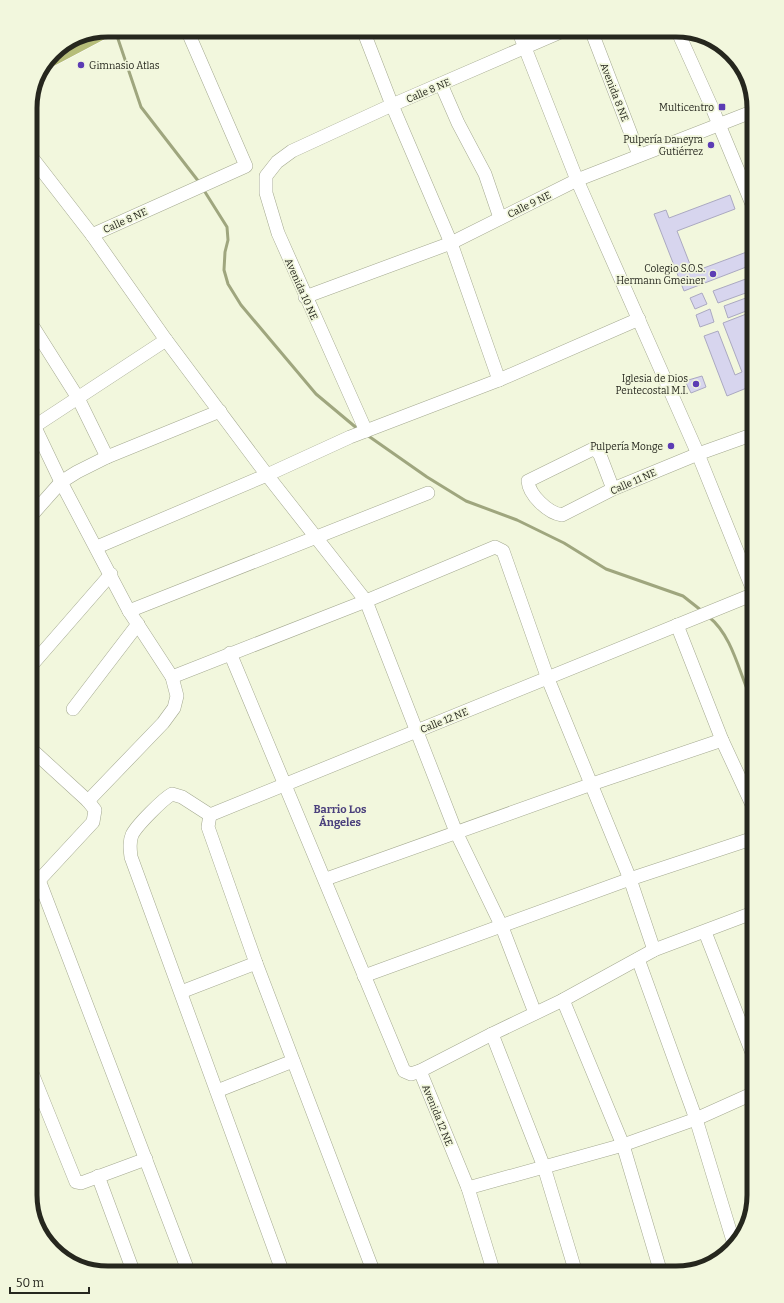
<svg xmlns="http://www.w3.org/2000/svg" width="784" height="1303" font-family="Bitter,serif">
  <rect width="100%" height="100%" fill="#f2f7dd"/>
  <g fill="none" stroke-linecap="round" stroke-linejoin="round">
    <g stroke="#9fa67e" stroke-width="3">
      <polyline points="115,30 141,107 199,182"/>
      <polyline points="205,192 227,227 228,240 225,252 224,270 228,284 241,305 316,394 359,430"/>
      <polyline points="367,435 427,477 466,501 517,520 564,543 606,569 683,596 702,611"/>
      <path d="M709 617C734 637 740 678 754 705"/>
    </g>
  </g>
  <g fill="#d7d5ee" stroke="#aba9c1">
    <polygon points="730,195 735,209 677,231 693,272 752,250 754,264 684,291 654,214 666,210 669,218"/>
    <polygon points="754,276 754,290 718,303 713,291"/>
    <polygon points="702,293 707,304 695,309 690,298"/>
    <polygon points="754,295 754,308 728,318 724,306"/>
    <polygon points="710,309 714,322 700,327 696,315"/>
    <polygon points="754,311 754,326 750,328 754,339 754,385 727,396 704,336 718,331 735,375 742,372 723,323"/>
    <polygon points="702,376 706,387 691,393 685,381"/>
  </g>
  <g fill="none" stroke-linecap="round" stroke-linejoin="round">
    <g stroke="#a4a990" stroke-width="14">
      <g id="minor">
        <polyline points="363,30 392,105 451,243 499,380"/>
        <polyline points="518,30 577,180 698,454 754,593"/>
        <polyline points="591,30 639,155"/>
        <polyline points="677,30 713,110 754,209"/>
        <polyline points="190,35 201,30"/>
        <polyline points="441,84 458,123 485,174 500,218"/>
        <polyline points="30,155 92,235 166,340 267,475 366,601 456,832 502,927 535,1013"/>
        <polyline points="92,235 246,166 187,30"/>
        <polyline points="305,297 451,243 577,180 754,111"/>
        <polyline points="30,322 78,398 107,457"/>
        <polyline points="30,417 61,482 129,611 172,677 177,696 174,708 163,723 88,801"/>
        <polyline points="35,426 166,340"/>
        <polyline points="366,431 278,233 266,193 266,176 277,162 292,151 392,105 565,30"/>
        <path d="M613 489 600 455 596 450H591L528 481C529 495 548 513 562 515L613 489 698 454 754 434"/>
        <polyline points="30,517 61,482 77,472 107,457 220,411"/>
        <polyline points="97,547 267,475 350,437 499,380 639,319"/>
        <polyline points="129,611 428,493"/>
        <polyline points="677,625 722,740 754,809"/>
        <polyline points="230,653 404,1071 411,1074 420,1071 492,1034 563,1000 654,950 747,915"/>
        <polyline points="30,667 111,574"/>
        <polyline points="172,677 366,601 495,547 503,551 548,679 630,879 654,950"/>
        <polyline points="73,709 138,624"/>
        <polyline points="210,815 754,594"/>
        <path d="M210 815 182 797 172 794C163 799 136 826 132 835 129 842 130 849 131 857L283 1273"/>
        <polyline points="210,815 208,827 256,963 374,1273"/>
        <polyline points="326,879 592,784 722,740"/>
        <polyline points="39,880 189,1273"/>
        <polyline points="30,890 93,822 95,810 88,801 30,748"/>
        <polyline points="705,932 754,1058"/>
        <polyline points="638,959 696,1119 734,1244"/>
        <polyline points="364,976 630,879 754,838"/>
        <polyline points="181,992 256,963"/>
        <polyline points="563,1000 623,1145 661,1273"/>
        <polyline points="492,1034 544,1167 576,1273"/>
        <polyline points="30,1068 76,1182 81,1183 146,1159"/>
        <polyline points="420,1071 468,1188 494,1273"/>
        <polyline points="217,1091 293,1061"/>
        <polyline points="98,1176 132,1268"/>
        <polyline points="468,1188 623,1145 696,1119 754,1093"/>
      </g>
    </g>
    <g stroke="#fff" stroke-width="18">
      <polyline id="major" points="49,59 100,32"/>
    </g>
    <use href="#minor" stroke="#fff" stroke-width="13"/>
    <use href="#major" stroke="#b6bd79" stroke-width="17"/>
  </g>
  <g fill="#5c3cb4" stroke="#f2f7dd" stroke-width="1.5">
    <circle cx="81" cy="65" r="4"/>
    <rect x="718" y="103" width="8" height="8" rx="2"/>
    <circle cx="711" cy="145" r="4"/>
    <circle cx="713" cy="274" r="4"/>
    <circle cx="696" cy="384" r="4"/>
    <circle cx="671" cy="446" r="4"/>
  </g>
  <g text-anchor="middle" stroke-width="3.5" stroke-linejoin="round" paint-order="stroke">
    <g font-size="10" fill="#26271e" stroke="#f2f7dd" text-anchor="end">
      <text x="89" y="69" text-anchor="start">Gimnasio Atlas</text>
      <text x="714" y="111">Multicentro</text>
      <text x="703" y="143">Pulpería Daneyra<tspan x="703" dy="12">Gutiérrez</tspan></text>
      <text x="705" y="272">Colegio S.O.S.<tspan x="705" dy="12">Hermann Gmeiner</tspan></text>
      <text x="688" y="382">Iglesia de Dios<tspan x="688" dy="12">Pentecostal M.I.</tspan></text>
      <text x="663" y="450">Pulpería Monge</text>
    </g>
    <g font-size="10" fill="#26271e" stroke="#f2f7dd">
      <text transform="translate(428 90) rotate(-23)" y="4">Calle 8 NE</text>
      <text transform="translate(615 92) rotate(69)" y="4">Avenida 8 NE</text>
      <text transform="translate(529 204) rotate(-26)" y="4">Calle 9 NE</text>
      <text transform="translate(125 220) rotate(-24)" y="4">Calle 8 NE</text>
      <text transform="translate(302 289) rotate(66)" y="4">Avenida 10 NE</text>
      <text transform="translate(633 481) rotate(-24)" y="4">Calle 11 NE</text>
      <text transform="translate(444 720) rotate(-22)" y="4">Calle 12 NE</text>
      <text transform="translate(438 1115) rotate(68)" y="4">Avenida 12 NE</text>
    </g>
    <g font-size="11" font-weight="bold" fill="#4a3f7c" stroke="#f2f7dd">
      <text x="340" y="813">Barrio Los<tspan x="340" dy="13">Ángeles</tspan></text>
    </g>
  </g>
  <path d="M0 0H784V1303H0ZM108 37H676A71 71 0 0 1 747 108V1195A71 71 0 0 1 676 1266H108A71 71 0 0 1 37 1195V108A71 71 0 0 1 108 37Z" fill="#f2f7dd" fill-rule="evenodd"/>
  <path fill="none" stroke="#26271e" stroke-width="5" d="M108 37H676A71 71 0 0 1 747 108V1195A71 71 0 0 1 676 1266H108A71 71 0 0 1 37 1195V108A71 71 0 0 1 108 37Z"/>
  <path d="M10 1287v6h79v-6" fill="none" stroke="#26271e" stroke-width="2"/>
  <text x="16" y="1287" font-size="12" fill="#26271e" stroke="#f2f7dd" stroke-width="3" paint-order="stroke">50 m</text>
</svg>
